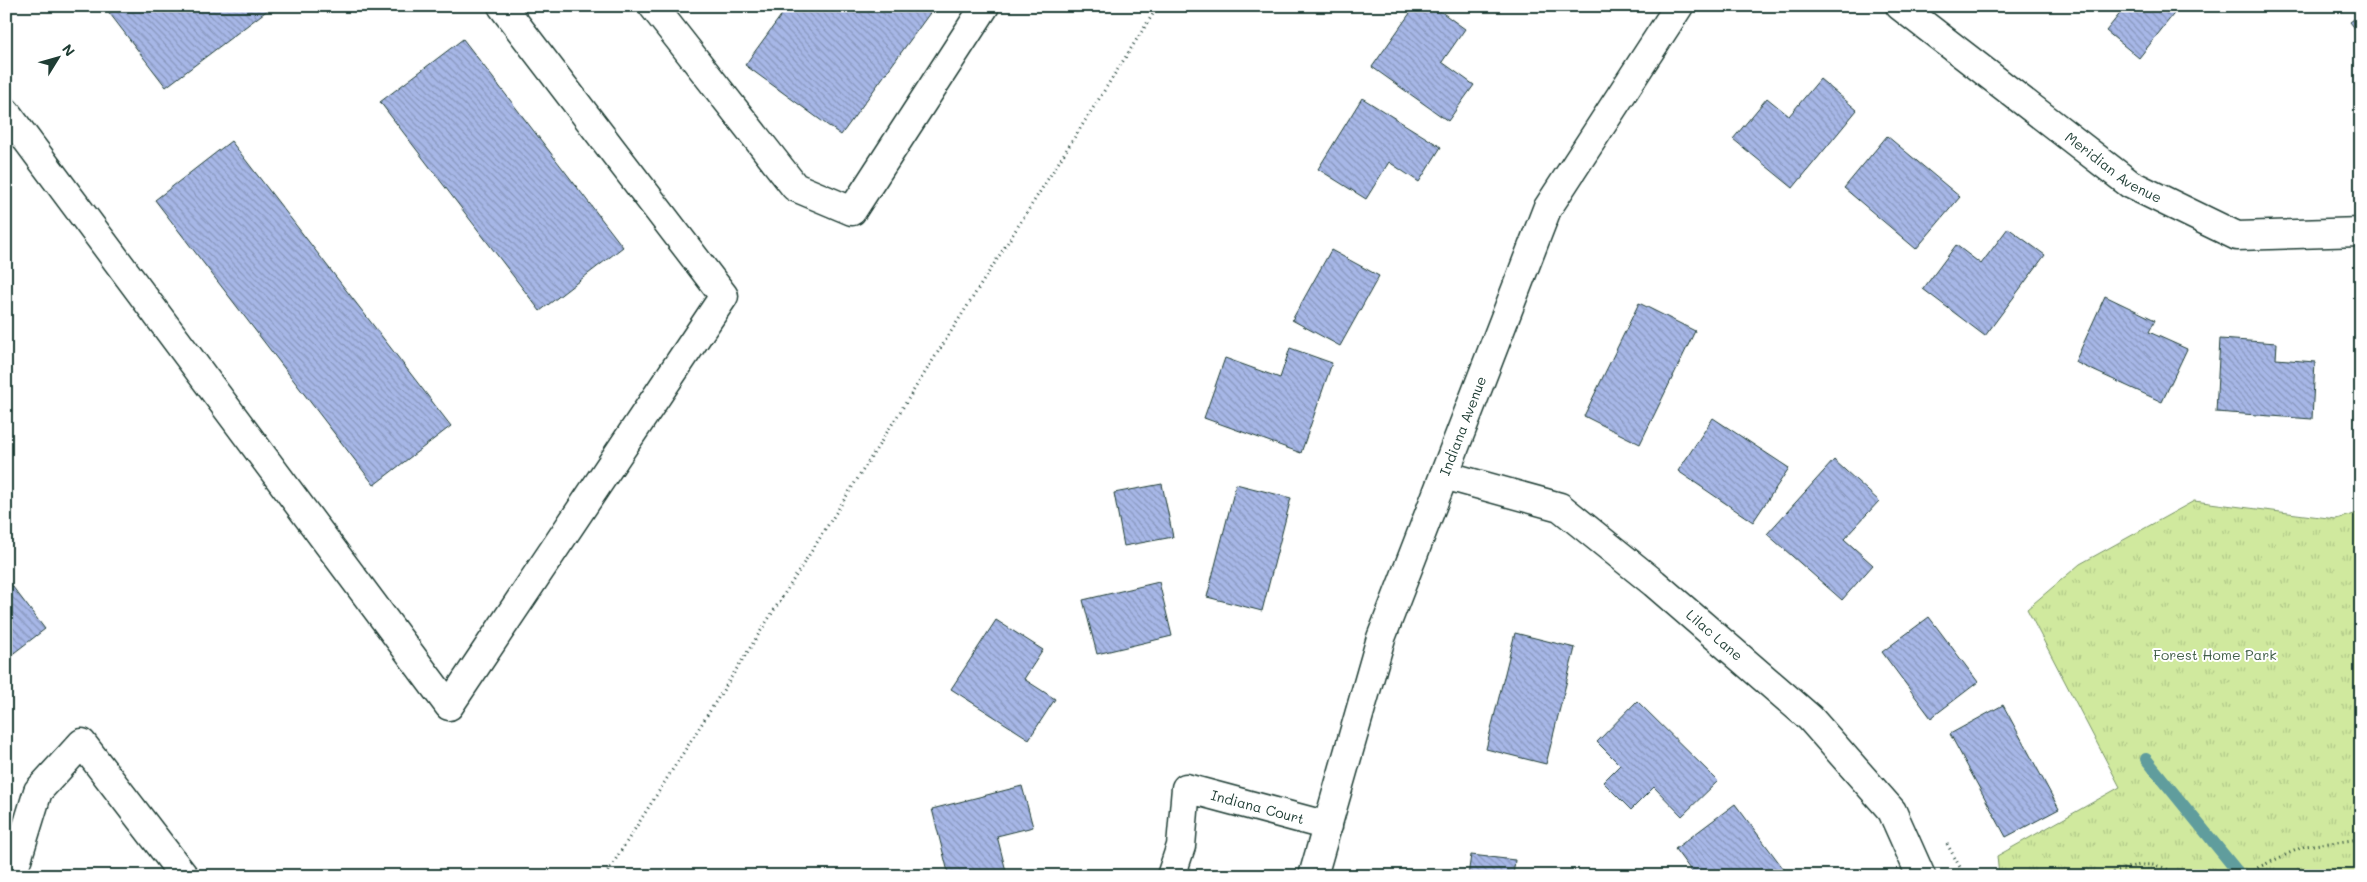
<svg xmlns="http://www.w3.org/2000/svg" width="2367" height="882" font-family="Mali,sans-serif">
  <defs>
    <pattern id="park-tufts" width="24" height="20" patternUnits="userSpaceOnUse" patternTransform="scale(1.25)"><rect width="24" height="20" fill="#d0e99e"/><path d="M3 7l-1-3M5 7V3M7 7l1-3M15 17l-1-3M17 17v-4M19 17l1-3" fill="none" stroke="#b2c989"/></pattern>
    <pattern id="building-back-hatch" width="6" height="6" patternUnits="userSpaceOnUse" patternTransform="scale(1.25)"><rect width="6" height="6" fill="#a7b7e7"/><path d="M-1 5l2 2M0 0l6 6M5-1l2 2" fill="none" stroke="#8796bc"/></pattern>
  </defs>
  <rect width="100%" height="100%" fill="#fff"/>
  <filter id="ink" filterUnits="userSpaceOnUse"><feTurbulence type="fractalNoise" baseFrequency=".02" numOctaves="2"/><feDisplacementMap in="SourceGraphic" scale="10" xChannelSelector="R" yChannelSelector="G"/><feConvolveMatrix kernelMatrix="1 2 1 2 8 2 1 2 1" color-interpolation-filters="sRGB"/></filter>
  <g filter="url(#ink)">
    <polygon fill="url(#park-tufts)" stroke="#789369" points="2194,501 2336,519 2361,512 2361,876 1999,876 1997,856 2120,787 2027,609 2080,564"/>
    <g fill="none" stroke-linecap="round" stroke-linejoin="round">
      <polyline stroke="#609d9d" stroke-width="12" points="2146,759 2241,876"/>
    </g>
    <g fill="url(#building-back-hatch)" stroke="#1f3d34">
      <polygon points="104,6 273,6 166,87"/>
      <polygon points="788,6 935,6 841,135 745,65"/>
      <polygon points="1415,6 1433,6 1465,29 1442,62 1474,85 1448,121 1372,67"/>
      <polygon points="2126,6 2180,6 2139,58 2106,31"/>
      <polygon points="2361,14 2361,36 2350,22"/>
      <polygon points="463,39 623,247 540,311 380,102"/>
      <polygon points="1820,79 1857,110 1793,188 1733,139 1767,98 1789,116"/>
      <polygon points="1362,98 1441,147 1419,182 1389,162 1366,199 1318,169"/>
      <polygon points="1887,136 1960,197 1916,249 1844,188"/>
      <polygon points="231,141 451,426 374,485 155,200"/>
      <polygon points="2008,228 2045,255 1985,336 1923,289 1956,245 1981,264"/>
      <polygon points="1331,250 1379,276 1340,346 1292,320"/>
      <polygon points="2105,296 2155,320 2149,332 2187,349 2162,402 2075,362"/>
      <polygon points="1639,303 1695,331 1640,444 1584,416"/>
      <polygon points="2220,339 2277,343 2276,359 2315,362 2312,419 2216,412"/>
      <polygon points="1290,348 1332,363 1301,453 1204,418 1225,358 1280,378"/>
      <polygon points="2361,368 2361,390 2355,370"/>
      <polygon points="1713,418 1789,468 1753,522 1678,471"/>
      <polygon points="1834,460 1879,501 1844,539 1873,565 1842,600 1767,534"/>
      <polygon points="1162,484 1173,537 1124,546 1114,493"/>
      <polygon points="1236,484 1291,498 1262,611 1207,597"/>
      <polygon points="6,578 45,629 6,659"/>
      <polygon points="1159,582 1172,636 1097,654 1083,600"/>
      <polygon points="1929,617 1978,682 1931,718 1882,652"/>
      <polygon points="996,620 1043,650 1024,679 1055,699 1029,739 951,689"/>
      <polygon points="1515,633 1575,648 1546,764 1486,749"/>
      <polygon points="1637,701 1718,781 1682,816 1654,787 1631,810 1603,782 1620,765 1597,742"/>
      <polygon points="2003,705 2059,809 2006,837 1950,734"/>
      <polygon points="1022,786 1033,827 997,836 1007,875 949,876 932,809"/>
      <polygon points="1735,804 1789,876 1695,876 1675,849"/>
      <polygon points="1471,855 1515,860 1513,876 1468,876"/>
    </g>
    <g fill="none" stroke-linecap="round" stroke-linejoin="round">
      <g stroke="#1f3d34" stroke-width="31">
        <g id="minor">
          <polyline points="653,6 795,187 852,211 985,6"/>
          <path id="s1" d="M1900 6 2130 184 2237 236 2361 232"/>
          <polyline points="6,112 449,706 724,296 502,6"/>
          <path id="s2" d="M1444 475 1560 507 1654 583 1810 718 1892 811 1921 876"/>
          <polyline points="12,876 38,791 82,743 184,876"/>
          <path id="s3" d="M1171 876 1181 846 1186 788 1328 826"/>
          <path id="s4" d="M1313 876 1381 638 1547 209 1679 6"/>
        </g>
      </g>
      <g stroke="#1f3d34" stroke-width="3" stroke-dasharray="1 4" stroke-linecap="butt">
        <polyline points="1947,844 1965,876"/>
        <polyline points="605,876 1158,6"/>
        <path d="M2104 876C2126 867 2156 856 2176 876"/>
        <polyline points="2245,876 2259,867 2305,846 2361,839"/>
      </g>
      <use href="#minor" stroke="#fff" stroke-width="28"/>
    </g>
  </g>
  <g text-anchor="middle" stroke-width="4" stroke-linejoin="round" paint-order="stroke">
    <g font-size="14" fill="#1f3d34" stroke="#fff">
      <text dy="5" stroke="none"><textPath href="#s1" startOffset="268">Meridian Avenue</textPath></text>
      <text dy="5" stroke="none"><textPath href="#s4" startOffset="475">Indiana Avenue</textPath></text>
      <text dy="5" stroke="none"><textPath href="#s2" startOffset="321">Lilac Lane</textPath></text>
      <text dy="5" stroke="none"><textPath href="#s3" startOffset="164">Indiana Court</textPath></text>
    </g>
    <g font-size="14" fill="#425f49" stroke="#fff">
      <text x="2215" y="660">Forest Home Park</text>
    </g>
  </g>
  <rect width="2367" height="882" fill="none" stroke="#fff" stroke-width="25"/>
  <rect x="12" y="12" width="2342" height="857" fill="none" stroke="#1f3d34" stroke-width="2" filter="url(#ink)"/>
  <g transform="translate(58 58) rotate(53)" stroke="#ffffff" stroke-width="4" paint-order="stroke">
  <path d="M0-4L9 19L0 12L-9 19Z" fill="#1f3d34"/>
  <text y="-8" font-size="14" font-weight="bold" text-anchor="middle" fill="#1f3d34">N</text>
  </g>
</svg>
